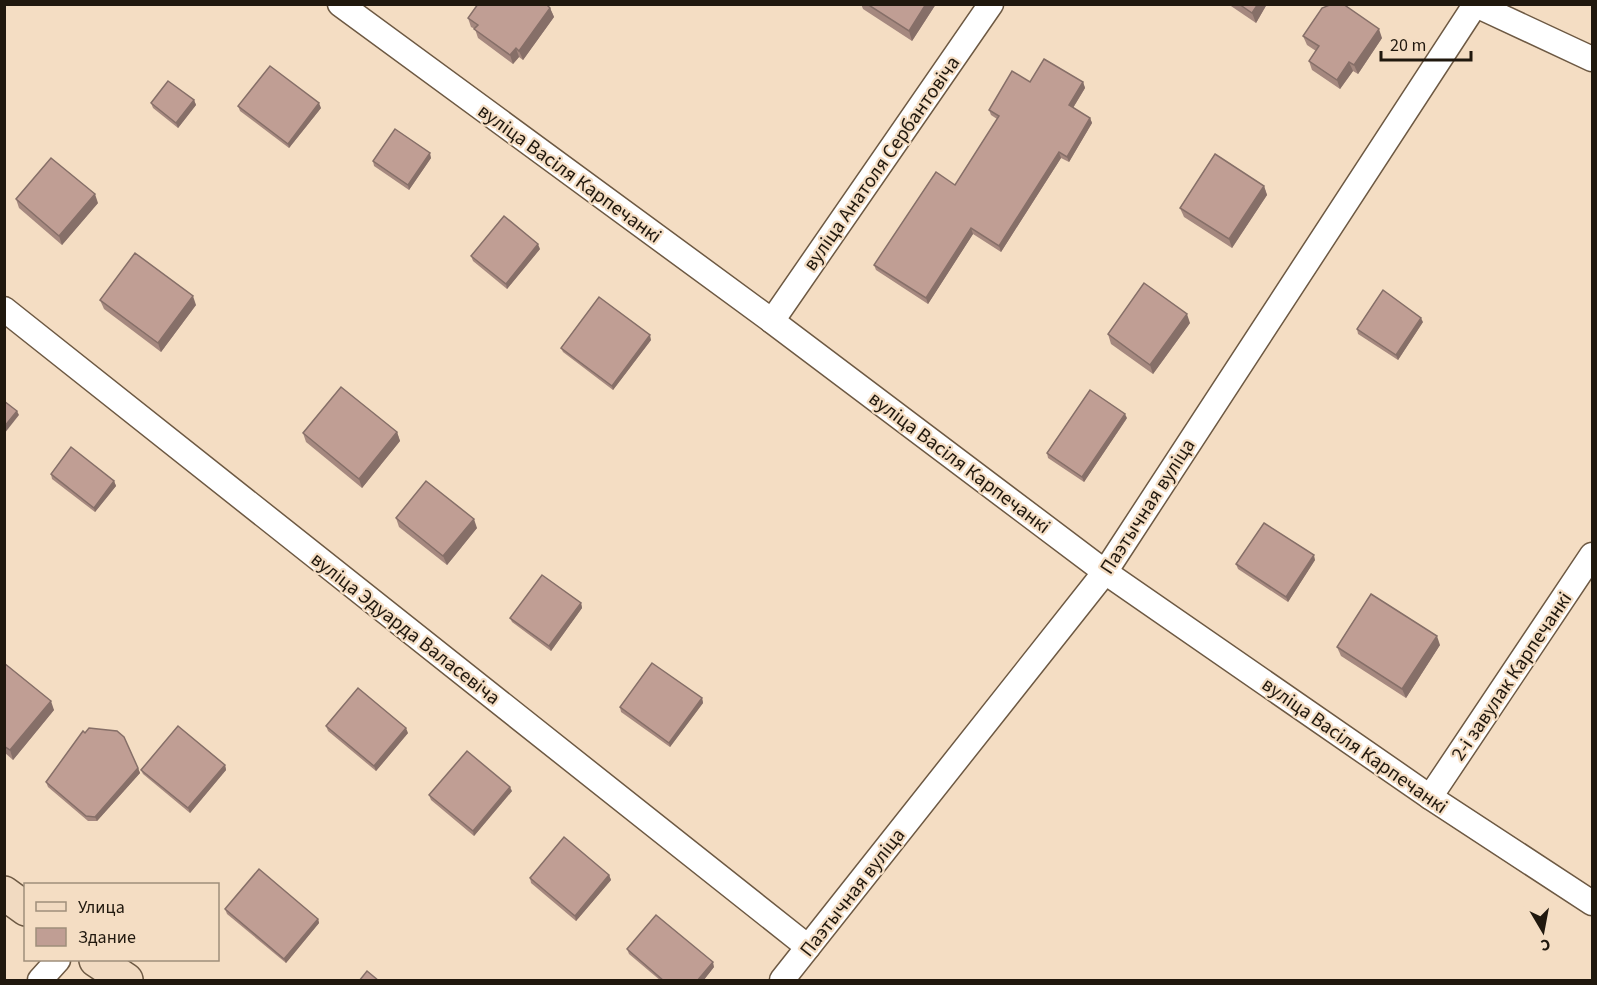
<svg xmlns="http://www.w3.org/2000/svg" width="1597" height="985" font-family="'Source Sans 3',sans-serif">
  <rect width="100%" height="100%" fill="#f4ddc3"/>
  <g fill="none" stroke-linecap="round" stroke-linejoin="round">
    <g stroke="#6d5943" stroke-width="27">
      <g id="minor">
        <polyline points="340,4 772,321 1105,572 1430,797 1592,903"/>
        <polyline points="1474,4 1592,59"/>
        <polyline points="4,309 808,947"/>
        <polyline points="772,321 991,4"/>
        <polyline points="1430,797 1592,555"/>
        <polyline points="40,980 58,960"/>
        <polyline points="782,980 1105,572 1475,5"/>
      </g>
    </g>
    <g stroke="#6d5943" stroke-width="36">
      <g id="secondary">
        <polyline points="4,893 26,909"/>
        <polyline points="96,960 126,980"/>
      </g>
    </g>
    <use href="#minor" stroke="#fff" stroke-width="24"/>
    <use href="#secondary" stroke="#f1dac1" stroke-width="33"/>
  </g>
  <g fill="#a5887f">
    <polygon points="861,4 936,4 912,41 863,9"/>
    <polygon points="1228,4 1267,4 1256,23"/>
    <polygon points="550,8 554,17 523,60 519,57 513,64 478,38 475,29 471,27 468,18"/>
    <polygon points="1303,36 1382,38 1358,74 1353,71 1340,89 1312,70 1309,61 1316,51 1307,45"/>
    <polygon points="1030,82 1083,82 1085,88 1073,108 1090,118 1092,123 1069,162 1061,158 1001,252 973,234 928,304 876,270 874,265 955,185 997,119 991,115 989,110"/>
    <polygon points="194,100 196,105 178,128 153,108 151,103"/>
    <polygon points="238,106 321,108 289,148 240,111"/>
    <polygon points="431,158 409,190 374,166 373,161"/>
    <polygon points="1264,186 1267,195 1232,248 1184,217 1180,208"/>
    <polygon points="16,199 98,203 62,245 19,208"/>
    <polygon points="540,249 507,289 473,261 471,256"/>
    <polygon points="100,300 196,305 161,352 104,309"/>
    <polygon points="1423,322 1398,360 1358,334 1357,329"/>
    <polygon points="1190,323 1153,374 1111,344 1108,334"/>
    <polygon points="651,340 613,390 563,352 561,348"/>
    <polygon points="1127,418 1084,482 1048,458 1047,453"/>
    <polygon points="397,432 400,441 362,488 306,442 303,433"/>
    <polygon points="51,474 114,481 116,486 95,512 52,479"/>
    <polygon points="396,518 477,528 447,565 399,527"/>
    <polygon points="1315,560 1288,602 1238,569 1236,564"/>
    <polygon points="581,603 582,608 551,651 512,622 510,618"/>
    <polygon points="1440,645 1406,698 1341,656 1337,647"/>
    <polygon points="4,663 54,710 13,760 4,752"/>
    <polygon points="702,698 703,703 670,747 621,712 620,707"/>
    <polygon points="326,726 408,733 376,771 328,731"/>
    <polygon points="225,765 226,770 190,813 143,774 141,770"/>
    <polygon points="138,768 140,773 97,821 88,821 48,787 46,782"/>
    <polygon points="512,791 474,836 431,800 429,795"/>
    <polygon points="609,875 611,880 576,921 531,883 530,878"/>
    <polygon points="225,909 318,919 319,923 286,963 227,914"/>
    <polygon points="627,949 714,967 703,981 661,981 629,954"/>
  </g>
  <g fill="#866f68">
    <polygon points="926,4 936,4 912,41 909,31"/>
    <polygon points="1258,4 1267,4 1256,23 1252,13"/>
    <polygon points="550,8 554,17 523,60 519,51"/>
    <polygon points="1379,29 1382,38 1358,74 1354,65"/>
    <polygon points="516,48 519,57 513,64 510,55"/>
    <polygon points="1349,62 1353,71 1340,89 1337,80"/>
    <polygon points="1083,82 1085,88 1071,111 1069,105"/>
    <polygon points="194,100 196,105 178,128 176,123"/>
    <polygon points="319,103 321,108 289,148 288,144"/>
    <polygon points="1090,118 1092,123 1069,162 1067,157"/>
    <polygon points="1059,152 1061,158 1001,252 999,246"/>
    <polygon points="430,153 431,158 409,190 408,185"/>
    <polygon points="1264,186 1267,195 1232,248 1229,239"/>
    <polygon points="95,194 98,203 62,245 59,236"/>
    <polygon points="971,228 973,234 928,304 926,298"/>
    <polygon points="538,244 540,249 507,289 506,284"/>
    <polygon points="193,296 196,305 161,352 158,343"/>
    <polygon points="1187,314 1190,323 1153,374 1150,365"/>
    <polygon points="1421,318 1423,322 1398,360 1396,355"/>
    <polygon points="650,335 651,340 613,390 612,386"/>
    <polygon points="17,411 19,415 4,434 4,427"/>
    <polygon points="1125,414 1127,418 1084,482 1082,477"/>
    <polygon points="397,432 400,441 362,488 359,479"/>
    <polygon points="114,481 116,486 95,512 94,508"/>
    <polygon points="474,519 477,528 447,565 443,556"/>
    <polygon points="1314,555 1315,560 1288,602 1286,597"/>
    <polygon points="581,603 582,608 551,651 549,646"/>
    <polygon points="1437,636 1440,645 1406,698 1402,689"/>
    <polygon points="702,698 703,703 670,747 669,743"/>
    <polygon points="51,701 54,710 13,760 10,750"/>
    <polygon points="406,728 408,733 376,771 374,766"/>
    <polygon points="225,765 226,770 190,813 188,808"/>
    <polygon points="138,768 140,773 97,821 95,817"/>
    <polygon points="510,787 512,791 474,836 473,831"/>
    <polygon points="609,875 611,880 576,921 575,916"/>
    <polygon points="318,919 319,923 286,963 284,959"/>
    <polygon points="713,962 714,967 703,981 697,981"/>
  </g>
  <g fill="#c09e94" stroke="#866f68" stroke-width="1.5">
    <polygon points="478,4 546,4 550,8 519,51 516,48 510,55 474,29 478,25 468,18"/>
    <polygon points="867,4 926,4 909,31"/>
    <polygon points="1239,4 1258,4 1252,13"/>
    <polygon points="1332,4 1343,4 1379,29 1354,65 1349,62 1337,80 1309,61 1319,46 1303,36 1322,8"/>
    <polygon points="1044,59 1083,82 1069,105 1090,118 1067,157 1059,152 999,246 971,228 926,298 874,265 936,172 955,185 999,116 989,110 1012,71 1030,82"/>
    <polygon points="270,66 319,103 288,144 238,106"/>
    <polygon points="168,81 194,100 176,123 151,103"/>
    <polygon points="395,129 430,153 408,185 373,161"/>
    <polygon points="1215,154 1264,186 1229,239 1180,208"/>
    <polygon points="51,158 95,194 59,236 16,199"/>
    <polygon points="504,216 538,244 506,284 471,256"/>
    <polygon points="135,253 193,296 158,343 100,300"/>
    <polygon points="1144,283 1187,314 1150,365 1108,334"/>
    <polygon points="1383,290 1421,318 1396,355 1357,329"/>
    <polygon points="599,297 650,335 612,386 561,348"/>
    <polygon points="341,387 397,432 359,479 303,433"/>
    <polygon points="1090,390 1125,414 1082,477 1047,453"/>
    <polygon points="4,401 17,411 4,427"/>
    <polygon points="71,447 114,481 94,508 51,474"/>
    <polygon points="426,481 474,519 443,556 396,518"/>
    <polygon points="1264,523 1314,555 1286,597 1236,564"/>
    <polygon points="542,575 581,603 549,646 510,618"/>
    <polygon points="1371,594 1437,636 1402,689 1337,647"/>
    <polygon points="4,663 51,701 10,750 4,746"/>
    <polygon points="652,663 702,698 669,743 620,707"/>
    <polygon points="358,688 406,728 374,766 326,726"/>
    <polygon points="178,726 225,765 188,808 141,770"/>
    <polygon points="89,728 117,731 124,737 138,768 95,817 86,816 46,782 83,731 85,733"/>
    <polygon points="467,751 510,787 473,831 429,795"/>
    <polygon points="564,837 609,875 575,916 530,878"/>
    <polygon points="259,869 318,919 284,959 225,909"/>
    <polygon points="656,915 713,962 697,981 664,981 627,949"/>
    <polygon points="367,971 379,981 359,981"/>
  </g>
  <g text-anchor="middle" stroke-width="4.5" stroke-linejoin="round" paint-order="stroke">
    <g font-size="20" fill="#20180e" stroke="#f4ddc3">
      <text transform="translate(881 163) rotate(-55)" y="7">вуліца Анатоля Сербантовіча</text>
      <text transform="translate(570 173) rotate(36)" y="7">вуліца Васіля Карпечанкі</text>
      <text transform="translate(960 462) rotate(37)" y="7">вуліца Васіля Карпечанкі</text>
      <text transform="translate(1147 506) rotate(-57)" y="7">Паэтычная вуліца</text>
      <text transform="translate(406 628) rotate(38)" y="7">вуліца Эдуарда Валасевіча</text>
      <text transform="translate(1511 676) rotate(-56)" y="7">2-і завулак Карпечанкі</text>
      <text transform="translate(1355 745) rotate(35)" y="7">вуліца Васіля Карпечанкі</text>
      <text transform="translate(852 892) rotate(-52)" y="7">Паэтычная вуліца</text>
    </g>
  </g>
  <rect width="1597" height="985" fill="none" stroke="#20180e" stroke-width="12"/>
  <rect x="24" y="883" width="195" height="78" fill="#f4ddc3" stroke="#9f8e7b" stroke-width="1.5"/>
  <rect x="36" y="902" width="30" height="9" fill="#f1dac1" stroke="#9f8e7b" stroke-width="1.5"/>
  <text x="78" y="913" font-size="18" fill="#20180e">Улица</text>
  <rect x="36" y="928" width="30" height="18" fill="#c09e94" stroke="#9f8e7b" stroke-width="1.5"/>
  <text x="78" y="943" font-size="18" fill="#20180e">Здание</text>
  <g transform="translate(1543 931) rotate(170)" stroke="#f4ddc3" stroke-width="4.5" paint-order="stroke">
  <path d="M0-4.5L10 22L0 15L-10 22Z" fill="#20180e"/>
  <text y="-9" font-size="16" font-weight="bold" text-anchor="middle" fill="#20180e">С</text>
  </g>
  <path d="M1381 51v9h90v-9" fill="none" stroke="#20180e" stroke-width="3"/>
  <text x="1390" y="51" font-size="18" fill="#20180e" stroke="#f4ddc3" stroke-width="4.5" paint-order="stroke">20 m</text>
</svg>
